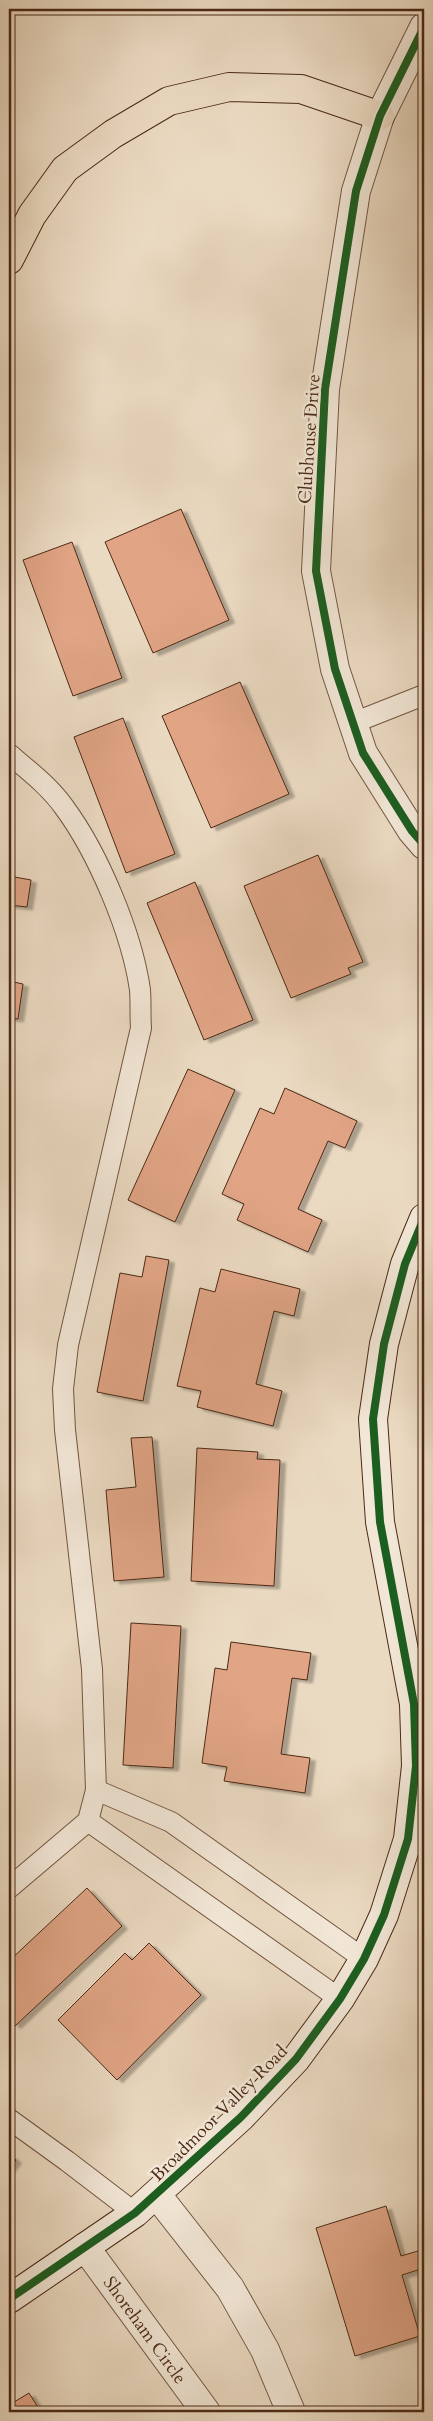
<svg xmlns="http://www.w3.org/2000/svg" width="433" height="2421" font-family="Cardo,serif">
  <defs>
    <filter id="shadow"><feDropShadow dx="5.5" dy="3" stdDeviation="1" flood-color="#0004"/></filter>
  </defs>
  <rect width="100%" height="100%" fill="#ebdac2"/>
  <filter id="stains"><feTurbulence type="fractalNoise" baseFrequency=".004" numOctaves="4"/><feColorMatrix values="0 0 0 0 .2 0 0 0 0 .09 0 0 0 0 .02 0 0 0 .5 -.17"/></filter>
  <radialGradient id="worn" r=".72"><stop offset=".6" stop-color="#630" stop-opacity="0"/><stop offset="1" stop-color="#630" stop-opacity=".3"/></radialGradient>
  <g fill="#e1a586" stroke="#4b2915" filter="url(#shadow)">
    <polygon points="181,509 229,620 153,653 105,542"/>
    <polygon points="72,542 122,678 73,696 23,560"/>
    <polygon points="240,682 289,794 211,828 162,716"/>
    <polygon points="123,718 175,854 126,873 74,737"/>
    <polygon points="318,855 363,962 348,968 351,974 291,998 244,886"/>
    <polygon points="9,876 31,880 27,907 9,905"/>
    <polygon points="195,882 253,1020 204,1040 147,903"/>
    <polygon points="9,981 23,984 18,1019 9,1018"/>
    <polygon points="188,1069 235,1090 175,1222 128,1200"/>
    <polygon points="285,1088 357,1121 345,1148 328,1141 298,1209 322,1220 308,1252 237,1220 244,1204 222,1194 260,1108 274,1114"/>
    <polygon points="146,1256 169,1260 143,1401 97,1392 120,1273 142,1277"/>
    <polygon points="221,1269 300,1289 294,1316 274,1311 256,1384 282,1391 273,1426 197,1407 201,1391 177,1386 200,1288 215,1292"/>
    <polygon points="152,1437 164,1577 114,1581 106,1490 136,1487 131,1438"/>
    <polygon points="197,1448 258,1452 257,1459 280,1460 274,1586 191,1581"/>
    <polygon points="131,1623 181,1626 173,1768 123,1765"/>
    <polygon points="231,1642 311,1653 307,1680 292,1678 281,1754 310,1758 305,1793 224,1781 227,1767 202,1763 215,1668 227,1670"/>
    <polygon points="87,1888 122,1926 15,2026 9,2019 9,1961"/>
    <polygon points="149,1943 201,1995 117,2080 58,2020 125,1953 132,1960"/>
    <polygon points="9,2155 16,2160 9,2170"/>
    <polygon points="386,2206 401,2256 418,2251 424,2268 402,2275 420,2336 355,2356 316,2228"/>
    <polygon points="29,2393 41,2412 9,2412 9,2405"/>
  </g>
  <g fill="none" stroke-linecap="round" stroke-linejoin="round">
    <g stroke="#735540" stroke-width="22">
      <g id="lane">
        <polyline points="353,723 424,695"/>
        <path d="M9 754C28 770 49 786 64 807 98 853 132 933 140 990 141 1003 140 1016 141 1028L68 1345 63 1389 65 1430 92 1669 96 1790 88 1821 9 1888"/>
        <polyline points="96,1790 171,1822 364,1959"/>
        <polyline points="88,1821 340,1999"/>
        <polyline points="9,2119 67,2161 135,2213"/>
      </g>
    </g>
    <g stroke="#735540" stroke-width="30">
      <g id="street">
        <polyline points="424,27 380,116 356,191 325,389 316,571 335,669 363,753 412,831 424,845"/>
        <polyline points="157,2195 230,2288 265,2350 291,2412"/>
        <polyline points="85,2247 206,2412"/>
      </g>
    </g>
    <g stroke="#4b2915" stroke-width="30">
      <polyline id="secondary" points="9,2299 135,2213 241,2117 296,2059 340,1999 364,1959 384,1915 408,1839 416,1766 414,1704 380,1522 373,1419 384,1344 405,1264 424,1218"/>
    </g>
    <g stroke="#4b2915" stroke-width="30">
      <polyline id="highway" points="9,260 32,215 65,169 113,134 169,101 229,87 301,89 380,116"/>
    </g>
    <use href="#lane" stroke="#f2e7d7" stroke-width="20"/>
    <use href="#street" stroke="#f2e7d7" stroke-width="28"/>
    <use href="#secondary" stroke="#f2e7d7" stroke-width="28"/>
    <use href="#highway" stroke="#ebdac2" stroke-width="28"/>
    <g stroke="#f2e7d7" stroke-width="11">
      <g id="cycleway">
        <polyline points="424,27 380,116 356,191 325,389 316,571 335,669 363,753 412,831 424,845"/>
        <polyline points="9,2299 135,2213 241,2117 296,2059 340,1999 364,1959 384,1915 408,1839 416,1766 414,1704 380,1522 373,1419 384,1344 405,1264 424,1218"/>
      </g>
    </g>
    <use href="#cycleway" stroke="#1b5e20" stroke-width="8"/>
  </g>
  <g text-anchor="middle" stroke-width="5" stroke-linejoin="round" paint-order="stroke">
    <g font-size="18" fill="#4b2915" stroke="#f2e7d7">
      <text transform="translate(309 439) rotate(-86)" y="6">Clubhouse Drive</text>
      <text transform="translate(219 2113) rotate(-45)" y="6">Broadmoor Valley Road</text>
      <text transform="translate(145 2330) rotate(54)" y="6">Shoreham Circle</text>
    </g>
  </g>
  <rect width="433" height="2421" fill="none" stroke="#ebdac2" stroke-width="30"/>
  <rect x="10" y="10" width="413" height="2401" fill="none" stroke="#4b2915" stroke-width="2.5"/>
  <rect x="15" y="15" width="403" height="2391" fill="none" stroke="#4b2915"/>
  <rect width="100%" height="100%" filter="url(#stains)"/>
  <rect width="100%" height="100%" fill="url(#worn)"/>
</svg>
